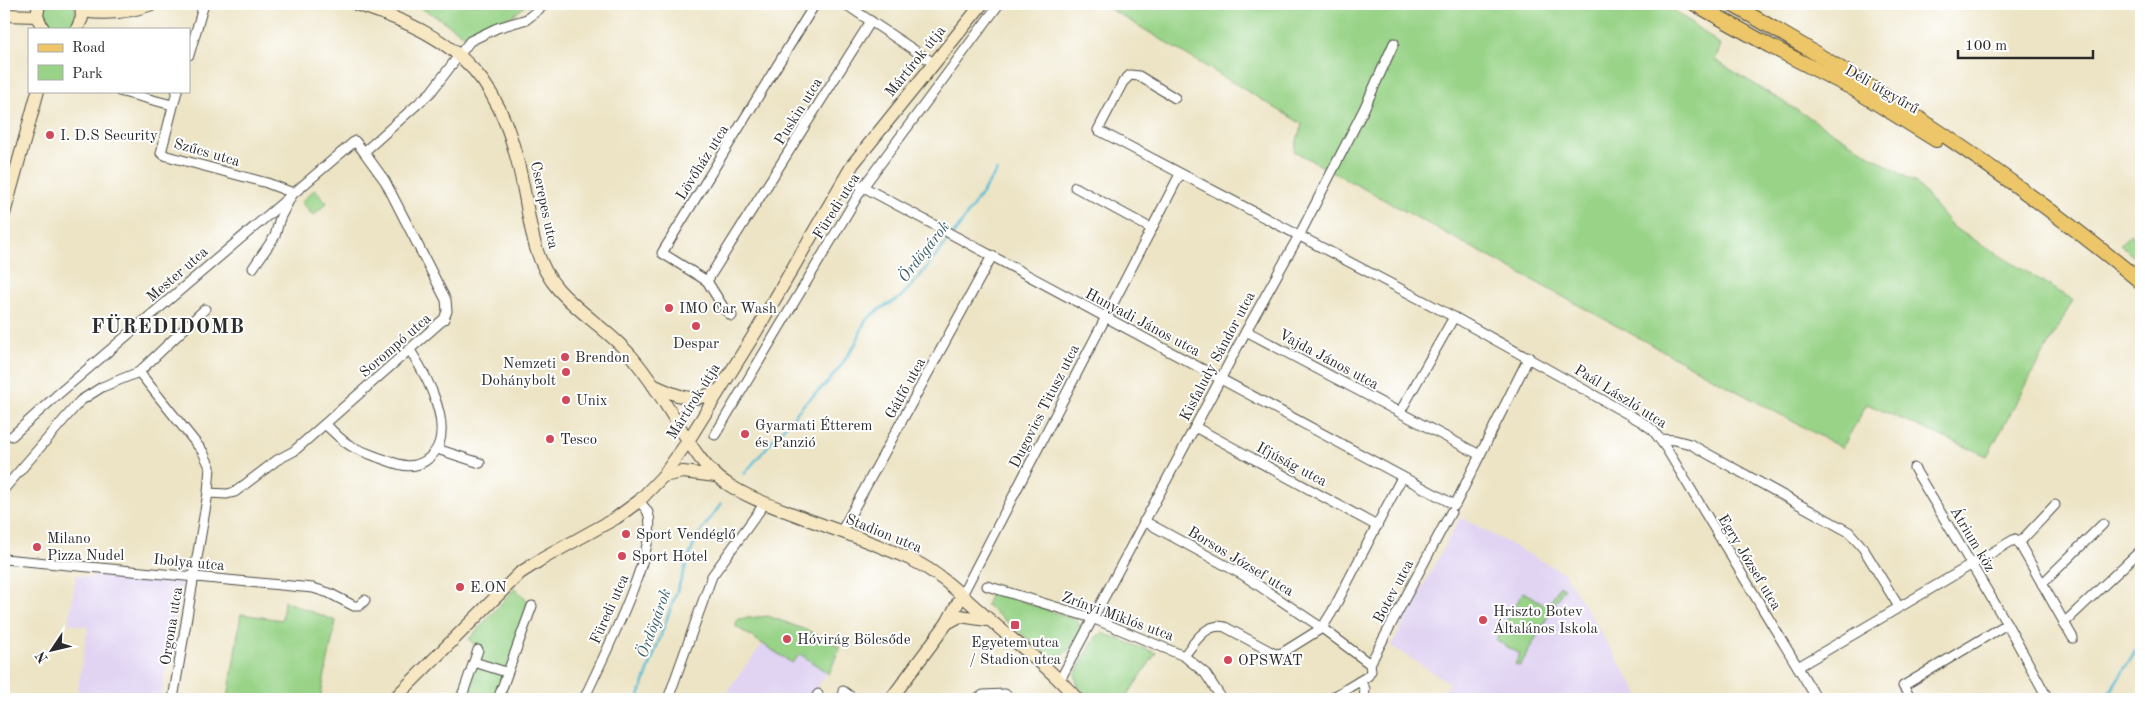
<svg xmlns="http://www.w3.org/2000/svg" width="2145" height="703" font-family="'Old Standard TT',serif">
  <rect width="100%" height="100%" fill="#fff"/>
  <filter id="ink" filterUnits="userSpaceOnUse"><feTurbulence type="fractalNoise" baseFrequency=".02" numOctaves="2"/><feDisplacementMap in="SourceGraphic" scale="10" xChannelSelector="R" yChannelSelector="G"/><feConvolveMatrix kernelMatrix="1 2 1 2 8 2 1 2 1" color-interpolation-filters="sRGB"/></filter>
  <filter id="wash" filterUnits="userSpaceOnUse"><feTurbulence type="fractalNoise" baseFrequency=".0096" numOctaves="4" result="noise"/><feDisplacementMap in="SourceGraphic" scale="20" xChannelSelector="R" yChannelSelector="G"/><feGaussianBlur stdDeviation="1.12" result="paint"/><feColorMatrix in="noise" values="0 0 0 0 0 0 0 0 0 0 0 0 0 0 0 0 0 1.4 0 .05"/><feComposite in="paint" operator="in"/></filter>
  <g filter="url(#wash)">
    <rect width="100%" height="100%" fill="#ede4c5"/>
    <g fill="#e1d4f3">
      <polygon points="1460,517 1564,573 1642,699 1439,699 1450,683 1391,646"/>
      <polygon points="93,573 181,582 161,699 76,699 88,627 69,623 76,575 93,578"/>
      <polygon points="781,619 837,660 808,699 721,699"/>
    </g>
    <g fill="#98d387" stroke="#627f59">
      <path d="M46 4H75C83 43 32 32 46 4Z"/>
      <polygon points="423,4 528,4 512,16 465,36 440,19 419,7"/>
      <polygon points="1102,4 1666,4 1721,45 1715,60 1916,183 1953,227 2073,300 1987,456 1867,404 1842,448 1294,151 1302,124"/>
      <polygon points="315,189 327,203 313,216 301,202"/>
      <polygon points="2131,234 2141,242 2141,264 2120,244"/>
      <polygon points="1560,585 1564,588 1520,666 1515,664 1520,654 1496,640 1523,592 1548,606"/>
      <polygon points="515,588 528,602 520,643 503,699 457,699 476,647 469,639"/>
      <path d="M992 591 1074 619 1078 622 1081 630C1072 644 1067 661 1048 655L986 605Z"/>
      <polygon points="284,601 336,621 320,699 228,699 241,614 282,620"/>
      <polygon points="768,616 809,631 840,647 829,674 800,654 792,663 735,626 738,619"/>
      <polygon points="1102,633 1156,653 1125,699 1089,699 1077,684 1075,674 1096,637"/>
    </g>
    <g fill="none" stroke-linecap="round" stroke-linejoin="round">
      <g stroke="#57bcd5" stroke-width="2.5">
        <polyline points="744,474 804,404 827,383 840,367 856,343 865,321 880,309 900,298 920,276 958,228 997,171"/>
        <polyline points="638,699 696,538 721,504"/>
        <polyline points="2105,699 2141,643"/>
      </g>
    </g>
  </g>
  <g filter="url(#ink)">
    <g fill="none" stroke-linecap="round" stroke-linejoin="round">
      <g stroke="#484742" stroke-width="11">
        <g id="street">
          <polyline points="845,4 935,64"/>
          <polyline points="189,55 204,4"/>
          <polyline points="119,91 172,105"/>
          <polyline points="177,91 161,153 167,156 267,183 293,193 280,218 275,236 253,268"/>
          <polyline points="1175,98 1139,76 1130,75 1123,82 1098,130 1454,317 1642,422 1653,430 1666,448 1817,699"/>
          <polyline points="845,177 1455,505 1529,357"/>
          <polyline points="1075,187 1152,229"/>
          <polyline points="707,281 871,21"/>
          <polyline points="732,316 725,310 707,281 662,253 815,4"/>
          <polyline points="1246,331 1480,455"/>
          <polyline points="139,372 203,452 210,467 208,493 173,699"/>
          <polyline points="1400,412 1454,317"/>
          <path d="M325 424C333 431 341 441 351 446 360 451 370 454 380 458 397 464 413 472 429 458 459 433 426 375 410 350"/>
          <polyline points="1195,427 1377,526"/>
          <polyline points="715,435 863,187 999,4"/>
          <polyline points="12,436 56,396 355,141 364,152 431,92 470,41 497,28 527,19 545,4"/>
          <polyline points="1660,439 1675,440 1690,444 1849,532 1863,548 1899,607"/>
          <polyline points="437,449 480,463"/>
          <polyline points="1914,468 2007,624 2048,699"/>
          <polyline points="4,489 80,401 102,387 139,372 205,309"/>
          <polyline points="208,493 227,494 235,492 277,460 294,451 444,319 447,311 446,300 385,181 364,152"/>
          <polyline points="1144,521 1243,575 1322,628 1370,664"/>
          <polyline points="841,532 992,256"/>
          <polyline points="2019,543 2055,505"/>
          <polyline points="4,559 313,588 329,593 354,606 359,606 365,600"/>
          <polyline points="2042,584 2103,524"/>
          <polyline points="987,586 1092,618 1184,656 1205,673 1222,699"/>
          <polyline points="962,595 1180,174"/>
          <polyline points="2064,623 2141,550"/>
          <path d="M1184 656C1194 643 1206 622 1225 627L1275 654 1282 653 1322 628 1332 612 1402 477"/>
          <polyline points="474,662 506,672"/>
          <polyline points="1798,667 2015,539 2019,543 2073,638"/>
          <polyline points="1060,680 1246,331 1302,230 1364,109 1394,43"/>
          <polyline points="1360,681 1365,689 1364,699"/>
          <polyline points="843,691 854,699"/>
          <polyline points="461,699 478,650"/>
          <polyline points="498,699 532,606"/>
          <path d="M584 699C599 666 661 544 648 513 647 509 641 504 639 501"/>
          <polyline points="668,699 712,576 765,503"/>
          <polyline points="815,699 818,694"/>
          <polyline points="977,699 983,695 1005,694 1011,699"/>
          <polyline points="1330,699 1368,676 1371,671 1370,664 1451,512"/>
          <polyline points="1911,699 1903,686 2007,624"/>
        </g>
      </g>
      <g stroke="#484742" stroke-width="14">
        <g id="secondary">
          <polyline points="39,4 37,16 43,29"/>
          <path d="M356 4C467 40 504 81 525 196 531 229 535 263 558 289 580 314 610 331 632 357 647 375 659 393 671 413 687 438 701 467 726 483 745 496 767 504 788 512 829 528 872 541 912 560 942 574 966 600 991 621 1021 647 1051 669 1077 699"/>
          <path d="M83 11C106 15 130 12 152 4"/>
          <polyline points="4,15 37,16"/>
          <polyline points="77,29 82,18 81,4"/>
          <polyline points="4,214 38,91"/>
          <path d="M653 385C677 396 694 405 718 390"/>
          <polyline points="663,476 683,472 716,476"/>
          <polyline points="947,623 960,616 987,620"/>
          <polyline points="394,699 520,573 542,559 616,518 639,501 663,476 688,441 757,330 853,164 982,4"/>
          <polyline points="891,699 947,623 962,595"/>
        </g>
      </g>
      <g stroke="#484742" stroke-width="16">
        <g id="primary">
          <polyline points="1695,4 1770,46 1852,88 1936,140"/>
          <path d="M1731 4C1875 85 2014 177 2141 282"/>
        </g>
      </g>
      <use href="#street" stroke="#fff" stroke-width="9"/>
      <use href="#secondary" stroke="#f7e8c3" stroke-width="12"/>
      <use href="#primary" stroke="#ecc669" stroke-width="14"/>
    </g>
  </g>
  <g fill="#d1495b" stroke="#fff" stroke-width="2">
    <circle cx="50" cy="135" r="5"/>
    <circle cx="669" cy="308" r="5"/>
    <circle cx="696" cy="326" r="5"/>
    <circle cx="565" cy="357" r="5"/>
    <circle cx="566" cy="372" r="5"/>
    <circle cx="566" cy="400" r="5"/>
    <circle cx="745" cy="434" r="5"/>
    <circle cx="550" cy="439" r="5"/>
    <circle cx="626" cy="534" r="5"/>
    <circle cx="37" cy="547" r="5"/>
    <circle cx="622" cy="556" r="5"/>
    <circle cx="460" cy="587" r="5"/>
    <circle cx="1483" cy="620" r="5"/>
    <rect x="1010" y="620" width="10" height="10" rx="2.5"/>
    <circle cx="787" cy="639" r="5"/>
    <circle cx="1228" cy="660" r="5"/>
  </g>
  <g text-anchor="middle" stroke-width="4" stroke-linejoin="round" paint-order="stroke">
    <g font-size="15" fill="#2b2b2b" stroke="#fff">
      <text transform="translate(915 61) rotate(-51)" y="5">Mártírok útja</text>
      <text transform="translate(1882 89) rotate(30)" y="5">Déli útgyűrű</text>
      <text transform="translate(798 111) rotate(-58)" y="5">Puskin utca</text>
      <text transform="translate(207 152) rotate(16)" y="5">Szűcs utca</text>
      <text transform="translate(702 162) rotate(-58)" y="5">Lövőház utca</text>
      <text transform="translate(545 205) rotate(78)" y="5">Cserepes utca</text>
      <text transform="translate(836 206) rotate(-58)" y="5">Füredi utca</text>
      <text transform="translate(177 274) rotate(-41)" y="5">Mester utca</text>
      <text transform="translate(1143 322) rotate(28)" y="5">Hunyadi János utca</text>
      <text transform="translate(395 345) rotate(-41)" y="5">Sorompó utca</text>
      <text transform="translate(1217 356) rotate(-62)" y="5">Kisfaludy Sándor utca</text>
      <text transform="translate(1329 359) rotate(28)" y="5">Vajda János utca</text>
      <text transform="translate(905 388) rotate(-61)" y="5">Gátfő utca</text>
      <text transform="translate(1621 396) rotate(32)" y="5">Paál László utca</text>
      <text transform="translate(693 401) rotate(-58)" y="5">Mártírok útja</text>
      <text transform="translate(1044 406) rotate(-63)" y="5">Dugovics Titusz utca</text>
      <text transform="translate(1292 464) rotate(28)" y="5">Ifjúság utca</text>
      <text transform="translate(884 533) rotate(22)" y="5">Stadion utca</text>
      <text transform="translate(1973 539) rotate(59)" y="5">Átrium köz</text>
      <text transform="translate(1241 561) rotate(31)" y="5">Borsos József utca</text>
      <text transform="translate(189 562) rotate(5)" y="5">Ibolya utca</text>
      <text transform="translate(1750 562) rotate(59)" y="5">Egry József utca</text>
      <text transform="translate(1393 591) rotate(-62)" y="5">Botev utca</text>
      <text transform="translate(609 609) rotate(-66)" y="5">Füredi utca</text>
      <text transform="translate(1118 616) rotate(20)" y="5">Zrínyi Miklós utca</text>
      <text transform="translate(171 626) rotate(-81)" y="5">Orgona utca</text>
    </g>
    <g font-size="15" fill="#2b2b2b" stroke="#fff" text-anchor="start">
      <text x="60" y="140">I. D.S Security</text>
      <text x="679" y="313">IMO Car Wash</text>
      <text x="696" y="348" text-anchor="middle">Despar</text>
      <text x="575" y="362">Brendon</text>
      <text x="556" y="368" text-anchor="end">Nemzeti<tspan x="556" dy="17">Dohánybolt</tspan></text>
      <text x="576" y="405">Unix</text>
      <text x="755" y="430">Gyarmati Étterem<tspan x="755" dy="17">és Panzió</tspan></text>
      <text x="560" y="444">Tesco</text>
      <text x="636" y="539">Sport Vendéglő</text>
      <text x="47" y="543">Milano<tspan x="47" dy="17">Pizza Nudel</tspan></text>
      <text x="632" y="561">Sport Hotel</text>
      <text x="470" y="592">E.ON</text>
      <text x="1493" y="616">Hriszto Botev<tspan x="1493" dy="17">Általános Iskola</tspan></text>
      <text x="797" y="644">Hóvirág Bölcsőde</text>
      <text x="1015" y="647" text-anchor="middle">Egyetem utca<tspan x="1015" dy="17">/ Stadion utca</tspan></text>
      <text x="1238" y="665">OPSWAT</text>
    </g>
    <g font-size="16" font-style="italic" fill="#3a5e66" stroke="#fff">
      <text transform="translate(923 251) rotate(-52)" y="6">Ördögárok</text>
      <text transform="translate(653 623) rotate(-70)" y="6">Ördögárok</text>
    </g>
    <g font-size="20" font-weight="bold" letter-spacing="1" fill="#2b2b2b" stroke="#fff">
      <text x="168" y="333">FÜREDIDOMB</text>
    </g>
  </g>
  <rect width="2145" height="703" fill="none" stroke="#fff" stroke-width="20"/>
  <rect x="28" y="28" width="162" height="65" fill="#ffffff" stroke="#aaaaaa"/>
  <rect x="38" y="44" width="25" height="8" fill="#ecc669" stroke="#aaaaaa"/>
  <text x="72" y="52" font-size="15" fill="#2b2b2b">Road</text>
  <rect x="38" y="65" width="25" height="15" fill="#98d387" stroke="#aaaaaa"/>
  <text x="72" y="78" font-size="15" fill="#2b2b2b">Park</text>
  <g transform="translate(52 650) rotate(235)" stroke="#ffffff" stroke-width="4" paint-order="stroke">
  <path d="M0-4L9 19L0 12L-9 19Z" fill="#2b2b2b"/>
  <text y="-8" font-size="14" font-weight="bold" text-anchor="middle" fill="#2b2b2b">N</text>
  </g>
  <path d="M1958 50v8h135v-8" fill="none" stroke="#2b2b2b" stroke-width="2.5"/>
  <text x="1965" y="50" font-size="15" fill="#2b2b2b" stroke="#ffffff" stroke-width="4" paint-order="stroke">100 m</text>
</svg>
